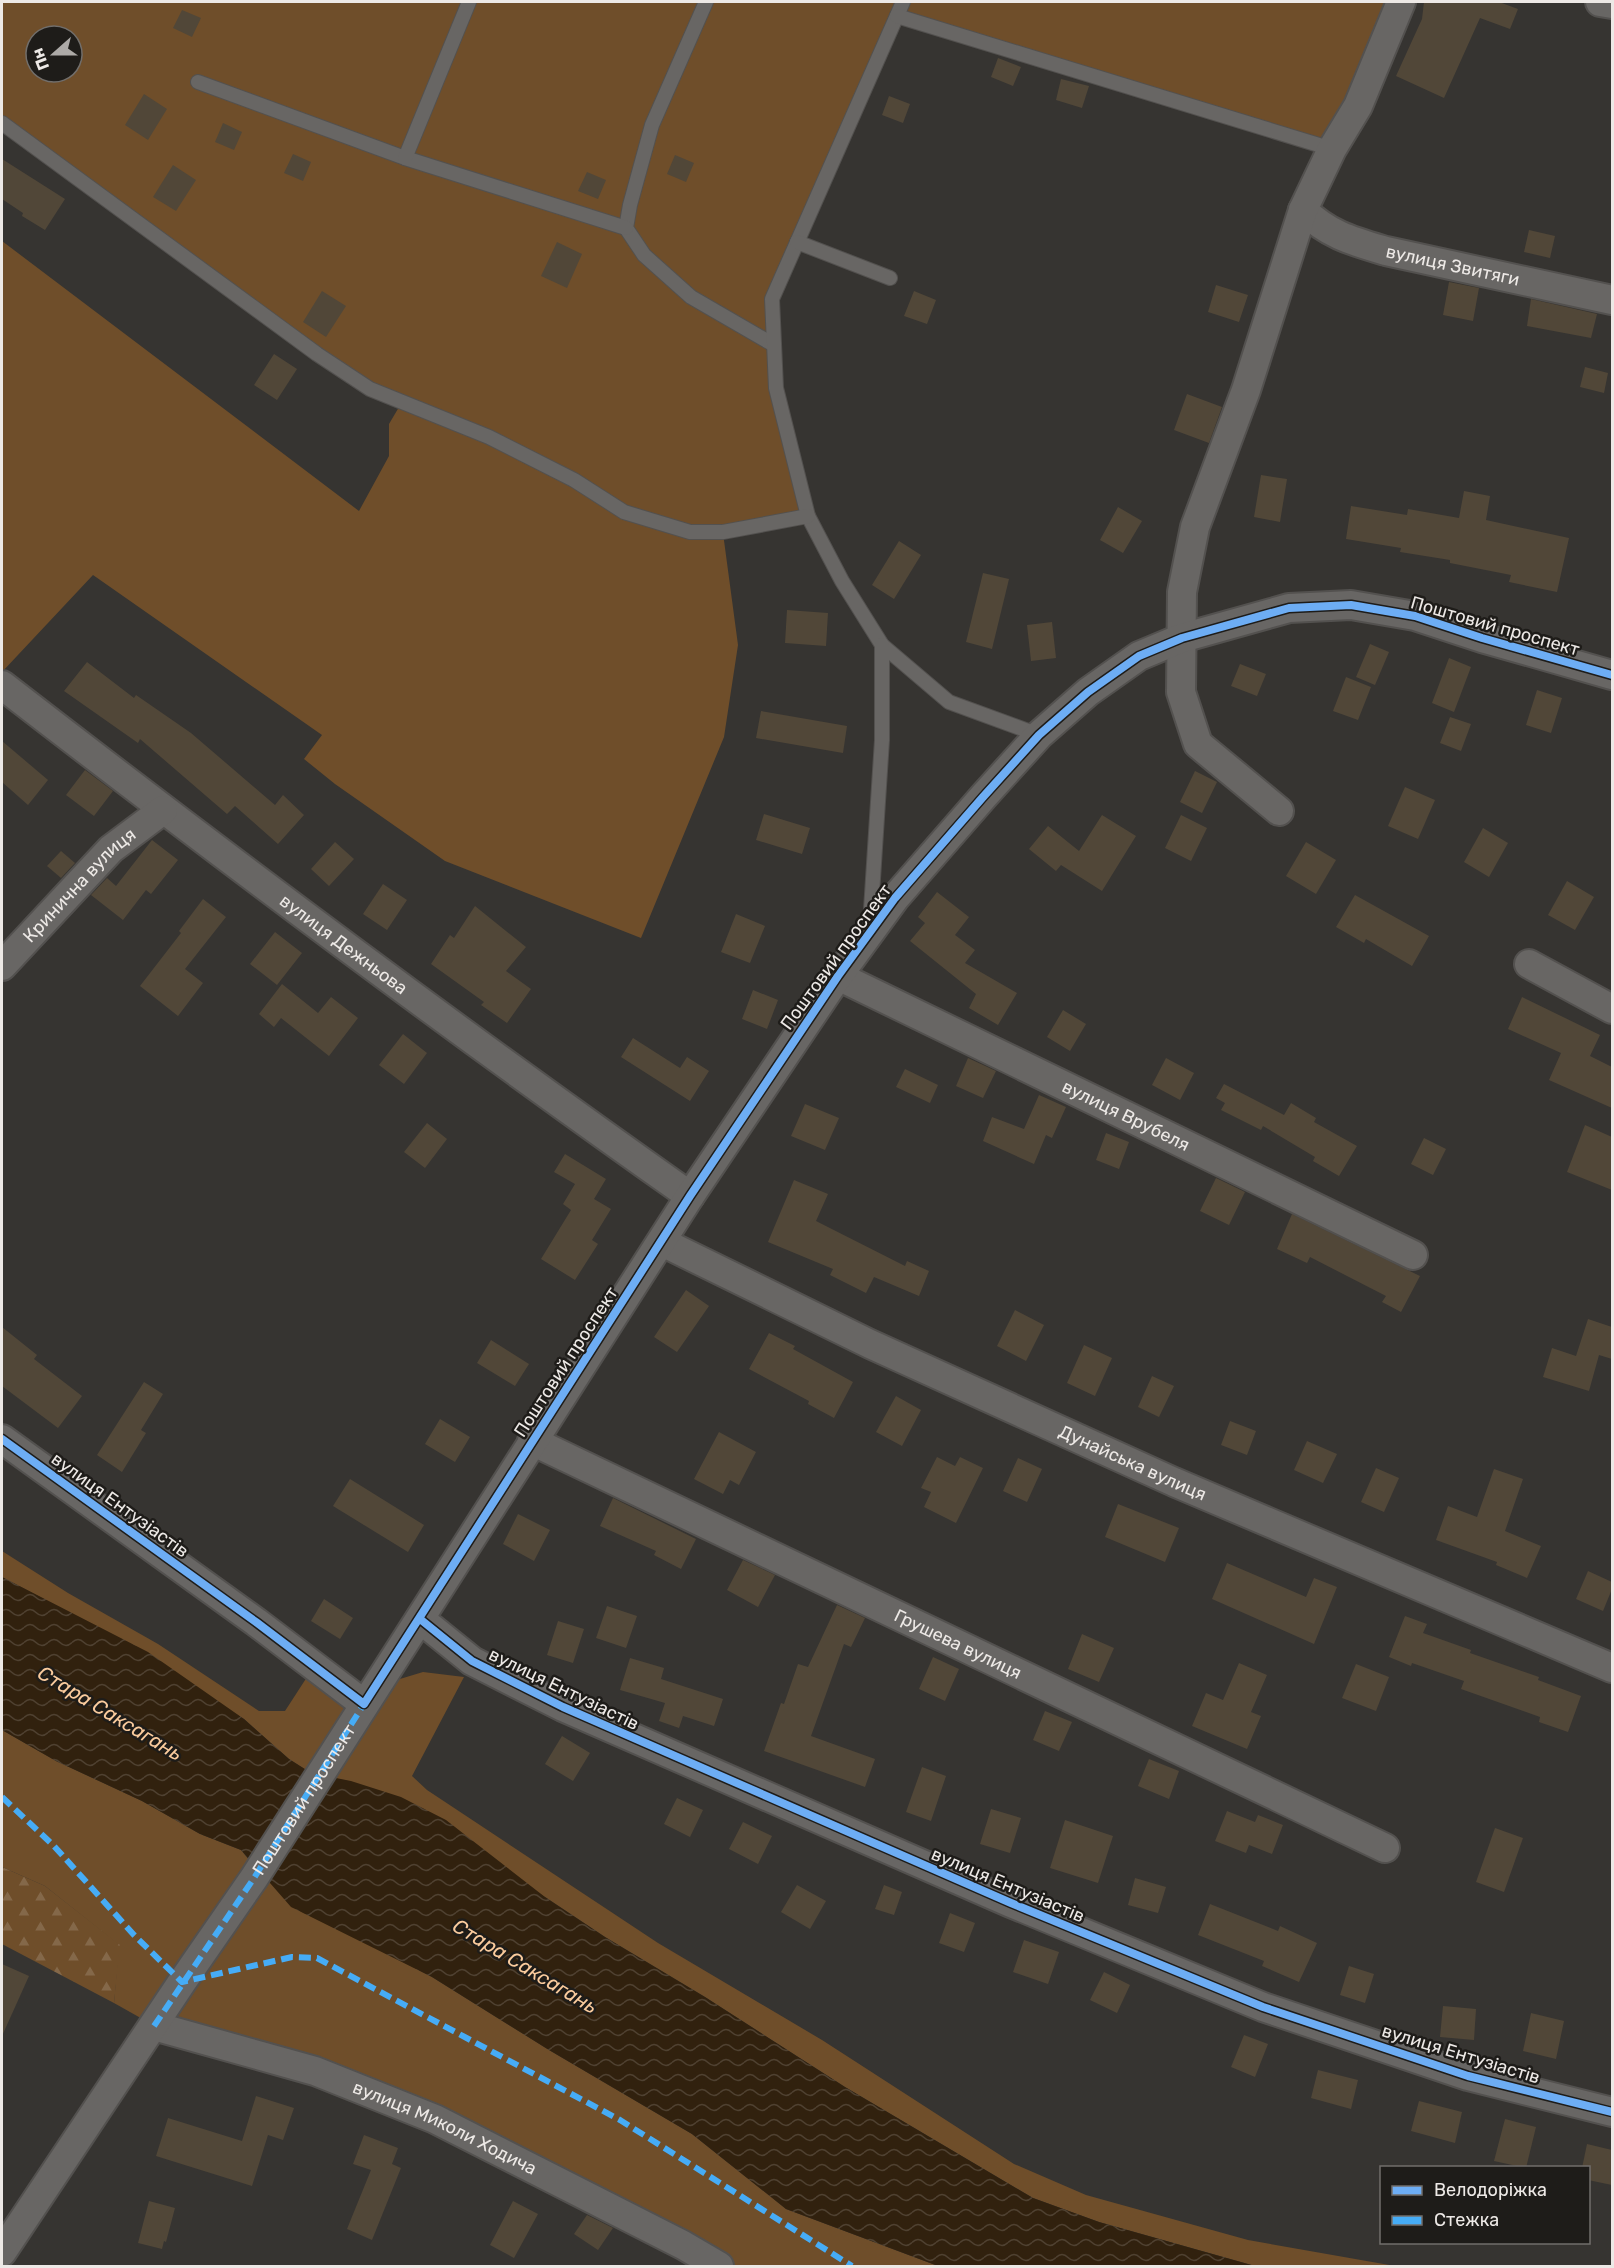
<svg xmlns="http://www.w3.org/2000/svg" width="1614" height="2268" font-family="Rubik,sans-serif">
  <defs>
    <pattern id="forest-firs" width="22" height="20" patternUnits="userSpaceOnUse" patternTransform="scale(1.5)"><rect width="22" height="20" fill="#6f4e2a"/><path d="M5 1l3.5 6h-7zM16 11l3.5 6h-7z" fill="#846849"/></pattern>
    <pattern id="water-waves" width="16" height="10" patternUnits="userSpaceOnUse" patternTransform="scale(1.5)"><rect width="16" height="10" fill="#31210e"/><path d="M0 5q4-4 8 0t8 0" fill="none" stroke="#4f4131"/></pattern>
  </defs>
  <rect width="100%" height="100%" fill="#363431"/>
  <g fill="#6f4e2a" fill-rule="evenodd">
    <path d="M2 2H1401L1332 149 897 16 772 299 776 388 808 516 723 533 738 645 724 737 641 938 445 861 335 784 304 759 322 735 93 575 2 672V241L359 511 389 456V424L402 402 370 389 2 121ZM36 36H72V72H36Z"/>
    <polygon points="2,1551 68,1593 158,1644 259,1711 285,1711 309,1674 350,1711 311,1773 289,1759 244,1719 72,1614 2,1577"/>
    <polygon points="423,1672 464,1677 412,1776 427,1790 658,1943 822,2040 1014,2164 1086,2195 1248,2240 1395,2266 1255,2266 1099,2222 1033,2198 845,2087 705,1997 605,1937 545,1897 329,1778 390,1682"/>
    <polygon points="2,1730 56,1761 142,1801 200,1834 241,1850 254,1866 146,2021 114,2003 119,1945 45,1886 2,1867"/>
    <polygon points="265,1875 372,1946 432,1977 549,2050 692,2134 786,2209 938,2266 719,2266 435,2119 163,2028"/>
  </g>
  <polygon fill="url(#forest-firs)" points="2,1867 45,1886 120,1945 114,2003 2,1944"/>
  <polygon fill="url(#water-waves)" points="2,1577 148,1652 244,1719 289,1759 311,1773 351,1781 401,1797 446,1820 545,1897 605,1937 705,1997 845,2087 1033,2198 1099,2222 1255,2266 938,2266 786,2209 692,2134 549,2050 432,1977 291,1907 241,1850 200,1834 142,1801 56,1761 2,1730"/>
  <g fill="#514738">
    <polygon points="1424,2 1499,2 1518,9 1510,29 1480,18 1444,98 1396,76 1422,19"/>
    <polygon points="182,10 201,18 192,37 173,28"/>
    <polygon points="998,58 1021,67 1013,86 991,77"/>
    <polygon points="1061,79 1089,86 1082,108 1056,100"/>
    <polygon points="144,94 167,109 148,140 125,125"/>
    <polygon points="889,96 910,104 903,123 882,115"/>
    <polygon points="223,123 242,132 234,150 215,142"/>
    <polygon points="293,154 311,162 303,181 284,173"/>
    <polygon points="675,155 694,163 686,182 667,174"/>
    <polygon points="2,159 65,199 45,230 22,216 23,213 2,199"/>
    <polygon points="173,165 196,180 176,211 153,197"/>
    <polygon points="587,172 606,180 598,199 578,191"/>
    <polygon points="1529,230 1555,236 1550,258 1524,252"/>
    <polygon points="557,242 582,254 567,288 541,276"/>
    <polygon points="1449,282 1479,288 1473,321 1443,315"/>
    <polygon points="1216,285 1248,295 1239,322 1208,312"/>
    <polygon points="322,291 346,306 326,337 303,322"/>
    <polygon points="914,291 936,300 927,324 904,316"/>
    <polygon points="1531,299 1597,314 1591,338 1527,326"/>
    <polygon points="274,354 297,369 277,400 254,385"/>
    <polygon points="1585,367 1608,373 1604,393 1580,387"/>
    <polygon points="1187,394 1222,407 1209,443 1174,430"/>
    <polygon points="1261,475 1287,479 1280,522 1254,517"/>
    <polygon points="1464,491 1490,496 1486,520 1569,538 1557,592 1509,582 1511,575 1450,563 1450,560 1400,552 1401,548 1346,539 1351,506 1407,515 1408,509 1459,518"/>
    <polygon points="1118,507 1142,521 1123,553 1100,540"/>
    <polygon points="899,541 921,555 894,599 872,585"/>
    <polygon points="983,573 1009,579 992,649 966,642"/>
    <polygon points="787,610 828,613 826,646 785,643"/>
    <polygon points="1052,622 1056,658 1031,661 1027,625"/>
    <polygon points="1370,644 1389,652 1375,685 1356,677"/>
    <polygon points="1449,658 1471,667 1454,712 1432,703"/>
    <polygon points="87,662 134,698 136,695 191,733 275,805 283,795 304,815 278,844 235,806 227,814 140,739 138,743 64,691"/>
    <polygon points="1240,664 1266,674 1257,696 1231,686"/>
    <polygon points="1346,677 1371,687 1358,720 1333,711"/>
    <polygon points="1537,690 1562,698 1551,733 1526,725"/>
    <polygon points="761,711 847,726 843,753 756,738"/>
    <polygon points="1450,717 1471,724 1461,751 1440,743"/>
    <polygon points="2,741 48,780 28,805 2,782"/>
    <polygon points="85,770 113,791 94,816 66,795"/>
    <polygon points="1195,771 1217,782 1202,813 1180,802"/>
    <polygon points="1405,787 1435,800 1418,839 1388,826"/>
    <polygon points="764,814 810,828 802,854 756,840"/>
    <polygon points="1102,815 1136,836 1102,891 1061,865 1056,871 1029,849 1048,826 1079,851"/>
    <polygon points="1181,815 1207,828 1191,861 1165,848"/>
    <polygon points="1483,828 1508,843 1489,877 1464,862"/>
    <polygon points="152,840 178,860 151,894 146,890 123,920 91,895 107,878 116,886"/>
    <polygon points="335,842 354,859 329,886 311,869"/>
    <polygon points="1306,842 1336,860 1316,894 1286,876"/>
    <polygon points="61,851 75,863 61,878 47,866"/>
    <polygon points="1567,881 1594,897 1575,930 1548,915"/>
    <polygon points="383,884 407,900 387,930 363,914"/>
    <polygon points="937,892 969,917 955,935 975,950 965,963 1017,993 998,1025 969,1008 976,994 910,941 925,923 918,917"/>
    <polygon points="1355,895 1429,936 1412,966 1366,939 1364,943 1336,927"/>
    <polygon points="203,899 226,917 185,969 203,983 178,1016 140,986 181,933 179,931"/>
    <polygon points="475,906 526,947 506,971 531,989 507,1023 481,1005 484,1002 431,964 450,935 454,938"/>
    <polygon points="736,914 765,926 750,963 721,952"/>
    <polygon points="275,932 302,953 277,985 250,964"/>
    <polygon points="282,984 318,1013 331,997 358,1018 329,1056 281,1018 274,1027 259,1014"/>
    <polygon points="753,990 778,1000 767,1029 742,1019"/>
    <polygon points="1522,997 1600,1035 1590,1056 1612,1067 1612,1108 1549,1080 1561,1053 1508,1029"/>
    <polygon points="1063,1010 1086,1024 1070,1051 1047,1037"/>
    <polygon points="403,1034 427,1053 404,1084 379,1065"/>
    <polygon points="633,1038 680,1068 687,1057 709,1071 690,1101 621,1057"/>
    <polygon points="968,1058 996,1071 983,1098 956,1086"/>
    <polygon points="1166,1058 1194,1073 1180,1100 1152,1085"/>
    <polygon points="905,1069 938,1085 930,1103 896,1087"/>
    <polygon points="1224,1084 1284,1115 1291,1103 1316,1118 1314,1122 1357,1146 1339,1176 1313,1161 1315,1157 1263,1126 1261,1130 1221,1110 1225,1103 1216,1098"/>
    <polygon points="1039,1095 1066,1107 1052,1138 1046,1135 1034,1164 983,1141 992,1117 1024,1129"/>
    <polygon points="805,1104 839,1118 825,1150 791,1136"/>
    <polygon points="427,1123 447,1139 425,1168 404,1152"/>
    <polygon points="1585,1125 1612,1137 1612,1190 1567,1172"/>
    <polygon points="1106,1133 1129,1142 1119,1169 1096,1160"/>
    <polygon points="1424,1138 1446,1149 1433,1175 1411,1164"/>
    <polygon points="565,1154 606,1179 594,1199 611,1209 592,1240 598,1244 575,1280 541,1259 571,1210 563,1204 575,1184 554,1172"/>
    <polygon points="1216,1178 1245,1192 1229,1225 1200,1211"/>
    <polygon points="794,1180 828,1194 816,1221 905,1266 907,1261 929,1271 919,1296 874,1277 866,1293 830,1275 833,1269 768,1242"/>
    <polygon points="1292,1214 1420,1276 1401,1312 1382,1302 1386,1296 1310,1257 1307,1263 1277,1249"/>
    <polygon points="686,1290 709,1306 677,1352 654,1337"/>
    <polygon points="1015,1310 1044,1325 1026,1361 997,1346"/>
    <polygon points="1588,1319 1612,1327 1612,1359 1599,1355 1589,1391 1543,1377 1552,1348 1576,1356"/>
    <polygon points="2,1327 37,1355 34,1359 82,1396 58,1428 2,1386"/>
    <polygon points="769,1333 795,1346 793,1349 853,1382 834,1418 808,1404 809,1401 749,1369"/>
    <polygon points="491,1340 529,1364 515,1386 477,1363"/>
    <polygon points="1084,1345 1112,1358 1095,1396 1067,1383"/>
    <polygon points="1152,1376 1174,1386 1159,1417 1138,1407"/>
    <polygon points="144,1382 163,1394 141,1430 146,1433 122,1472 97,1455"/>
    <polygon points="896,1396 921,1410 902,1446 876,1432"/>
    <polygon points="440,1419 470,1437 455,1462 425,1444"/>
    <polygon points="1230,1421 1256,1431 1247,1455 1221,1445"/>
    <polygon points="719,1432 756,1452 739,1485 730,1480 723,1494 694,1479"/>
    <polygon points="1307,1441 1337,1454 1323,1483 1294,1470"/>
    <polygon points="937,1457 955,1466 960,1457 983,1468 956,1523 924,1507 931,1492 921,1488"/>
    <polygon points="1018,1458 1042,1469 1027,1502 1003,1491"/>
    <polygon points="1376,1468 1399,1478 1384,1512 1361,1502"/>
    <polygon points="1494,1469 1523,1479 1505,1531 1541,1546 1527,1578 1496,1565 1497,1562 1436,1540 1448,1506 1477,1517"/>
    <polygon points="350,1479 424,1525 408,1552 333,1506"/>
    <polygon points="613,1498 696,1539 681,1569 654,1555 656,1551 600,1526"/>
    <polygon points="1118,1504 1179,1528 1165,1562 1105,1537"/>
    <polygon points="518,1514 550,1530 534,1561 503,1544"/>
    <polygon points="743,1560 775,1575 758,1607 727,1590"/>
    <polygon points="1227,1563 1306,1597 1314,1578 1337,1587 1314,1644 1212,1599"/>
    <polygon points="1588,1571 1612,1582 1612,1589 1603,1611 1576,1599"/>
    <polygon points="324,1599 353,1618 340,1639 311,1621"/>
    <polygon points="837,1605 865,1618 851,1647 844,1644 811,1736 875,1759 865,1787 764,1751 781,1703 784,1704 798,1664 808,1667"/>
    <polygon points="607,1606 637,1616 626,1648 596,1638"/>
    <polygon points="1405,1616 1427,1624 1423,1633 1471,1650 1470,1653 1539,1677 1538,1680 1581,1696 1568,1732 1539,1722 1540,1717 1461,1689 1464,1681 1412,1663 1411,1666 1389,1657"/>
    <polygon points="558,1621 584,1629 573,1663 547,1655"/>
    <polygon points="1082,1634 1114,1648 1099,1682 1068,1669"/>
    <polygon points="933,1657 959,1669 945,1701 919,1689"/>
    <polygon points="630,1658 664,1668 661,1679 723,1699 714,1726 683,1716 679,1728 659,1721 665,1703 620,1690"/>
    <polygon points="1239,1663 1267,1675 1251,1712 1261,1716 1247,1749 1192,1726 1206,1693 1223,1700"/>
    <polygon points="1356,1664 1389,1677 1376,1711 1342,1698"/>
    <polygon points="1045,1711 1072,1722 1059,1751 1033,1740"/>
    <polygon points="562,1736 590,1753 573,1781 545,1764"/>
    <polygon points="1149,1759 1179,1771 1169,1799 1138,1786"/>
    <polygon points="922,1767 946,1776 931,1821 906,1812"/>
    <polygon points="677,1798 703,1810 690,1837 664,1824"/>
    <polygon points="991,1809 1021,1818 1010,1853 980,1844"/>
    <polygon points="1227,1811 1255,1822 1258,1815 1283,1825 1272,1854 1249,1845 1246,1853 1215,1841"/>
    <polygon points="1065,1820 1113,1836 1098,1883 1050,1868"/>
    <polygon points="743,1822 772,1836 758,1864 729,1849"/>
    <polygon points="1495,1828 1523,1838 1504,1892 1476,1882"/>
    <polygon points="1135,1878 1166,1887 1158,1913 1128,1905"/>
    <polygon points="797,1885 826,1901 810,1929 781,1912"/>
    <polygon points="884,1885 902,1892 894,1915 875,1909"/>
    <polygon points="1210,1904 1278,1931 1280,1926 1317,1943 1299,1982 1262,1966 1264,1961 1198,1935"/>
    <polygon points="950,1913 975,1923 964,1952 939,1943"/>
    <polygon points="1024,1940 1059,1952 1048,1984 1013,1972"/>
    <polygon points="2,1964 29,1976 2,2036"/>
    <polygon points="1349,1966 1374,1974 1365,2003 1340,1995"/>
    <polygon points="1104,1972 1130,1985 1117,2013 1090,2000"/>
    <polygon points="1443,2006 1476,2009 1474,2040 1440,2037"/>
    <polygon points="1531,2013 1564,2021 1556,2059 1523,2051"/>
    <polygon points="1244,2035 1268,2044 1255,2077 1231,2067"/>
    <polygon points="1318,2070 1358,2080 1351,2109 1311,2098"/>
    <polygon points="256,2096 294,2108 283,2140 268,2135 252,2186 156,2156 168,2118 242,2141"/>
    <polygon points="1419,2101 1462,2112 1455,2143 1411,2131"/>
    <polygon points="1505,2119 1536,2127 1526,2168 1494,2161"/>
    <polygon points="364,2135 398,2148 392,2164 401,2168 372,2240 347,2229 371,2170 353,2164"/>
    <polygon points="1587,2144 1612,2150 1612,2185 1588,2180 1588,2168 1582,2168"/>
    <polygon points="149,2201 175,2208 166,2242 164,2241 162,2249 138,2243"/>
    <polygon points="513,2201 538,2214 514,2258 490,2245"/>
    <polygon points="587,2215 613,2228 598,2250 574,2234"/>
  </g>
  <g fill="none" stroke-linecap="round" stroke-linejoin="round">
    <g stroke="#53514f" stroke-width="16">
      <g id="lane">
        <polyline points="706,2 652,125 630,205 626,228 644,255 691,297 774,345"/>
        <polyline points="903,2 772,299 776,388 808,516 842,581 882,645 949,702 1039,735"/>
        <polyline points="897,16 1332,149"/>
        <polyline points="198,82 405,158 626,228"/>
        <polyline points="2,123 317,354 370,389 489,437 574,480 624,512 690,532 723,532 808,516"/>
        <polyline points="405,158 469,2"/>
        <polyline points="797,242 890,278"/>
        <polyline points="870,925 882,740 882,645"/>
      </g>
    </g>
    <g stroke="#53514f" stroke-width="32">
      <g id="street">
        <polyline points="1600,2 1612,4"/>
        <path id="s1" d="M1303 210C1329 235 1352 241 1386 251L1612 300"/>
        <path id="s2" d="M2 685C228 860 456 1031 690 1196"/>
        <polyline points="1279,811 1198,744 1181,692 1182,592 1195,527 1246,390 1303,210 1332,149 1358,106 1401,2"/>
        <polyline points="1529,964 1612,1009"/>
        <path id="s3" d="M2 966 111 849 163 810"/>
        <path id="s4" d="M838 976 1413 1255"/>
        <path id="s5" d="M662 1242 870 1344 1174 1482 1612 1668"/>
        <polyline points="2,1439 256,1622 364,1704"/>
        <path id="s6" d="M532 1441 1385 1848"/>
        <polyline points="420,1619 472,1661 563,1707 1011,1903 1263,2007 1468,2076 1612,2112"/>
        <path id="s7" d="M154 2026 315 2071 435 2119 683 2245 719 2266"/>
        <path id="s8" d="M2 2252 182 1982 254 1878 690 1196 838 976 895 898 983 797 1039 735 1088 692 1139 656 1182 638 1289 608 1351 605 1415 616 1482 638 1612 675"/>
      </g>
    </g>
    <use href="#lane" stroke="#686664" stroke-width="14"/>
    <use href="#street" stroke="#686664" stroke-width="28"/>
    <g stroke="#46acf6" stroke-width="6" stroke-dasharray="12 6" stroke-linecap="butt">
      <polyline points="2,1797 54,1846 134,1935 182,1982 292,1957 317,1958 620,2120 852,2266"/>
      <polyline points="154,2026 254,1878 364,1704"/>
    </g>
    <g stroke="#1e1c19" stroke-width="11">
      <g id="cycleway">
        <polyline points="2,1439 256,1622 364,1704 690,1196 838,976 895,898 983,797 1039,735 1088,692 1139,656 1182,638 1289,608 1351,605 1415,616 1482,638 1612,675"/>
        <polyline points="420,1619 472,1661 563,1707 1011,1903 1263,2007 1468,2076 1612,2112"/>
      </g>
    </g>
    <use href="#cycleway" stroke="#6dadf4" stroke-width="8"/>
  </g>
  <g text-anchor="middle" stroke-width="5" stroke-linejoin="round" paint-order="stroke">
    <g font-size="18" fill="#ede9e6" stroke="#1e1c19">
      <text dy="6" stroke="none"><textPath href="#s1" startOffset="162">вулиця Звитяги</textPath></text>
      <text transform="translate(1495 626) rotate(16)" y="6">Поштовий проспект</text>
      <text dy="6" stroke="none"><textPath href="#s3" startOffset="112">Кринична вулиця</textPath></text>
      <text dy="6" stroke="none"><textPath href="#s2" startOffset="429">вулиця Дежньова</textPath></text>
      <text transform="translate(836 957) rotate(-54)" y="6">Поштовий проспект</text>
      <text dy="6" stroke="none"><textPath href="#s4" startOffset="320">вулиця Врубеля</textPath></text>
      <text transform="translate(566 1362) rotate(-57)" y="6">Поштовий проспект</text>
      <text dy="6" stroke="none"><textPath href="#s5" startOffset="520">Дунайська вулиця</textPath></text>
      <text transform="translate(120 1505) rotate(36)" y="6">вулиця Ентузіастів</text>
      <text dy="6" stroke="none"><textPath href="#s6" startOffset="472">Грушева вулиця</textPath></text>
      <text transform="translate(564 1689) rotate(26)" y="6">вулиця Ентузіастів</text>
      <text dy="6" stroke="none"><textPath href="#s8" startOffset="544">Поштовий проспект</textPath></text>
      <text transform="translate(1008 1885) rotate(23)" y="6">вулиця Ентузіастів</text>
      <text transform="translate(1461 2054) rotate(17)" y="6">вулиця Ентузіастів</text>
      <text dy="6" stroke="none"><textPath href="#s7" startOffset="309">вулиця Миколи Ходича</textPath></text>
    </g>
    <g font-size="20" font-style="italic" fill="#facb9d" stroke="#1e1c19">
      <text transform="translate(110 1713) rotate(31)" y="7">Стара Саксагань</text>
      <text transform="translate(525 1966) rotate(31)" y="7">Стара Саксагань</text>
    </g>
  </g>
  <rect width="1614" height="2268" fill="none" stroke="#ede9e6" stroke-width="6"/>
  <rect x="1380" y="2166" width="210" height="78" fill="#1e1c19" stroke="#716e6b" stroke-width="1.5"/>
  <rect x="1392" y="2186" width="30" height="9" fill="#6dadf4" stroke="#716e6b" stroke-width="1.5"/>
  <text x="1434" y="2196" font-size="18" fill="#ede9e6">Велодоріжка</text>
  <rect x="1392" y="2216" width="30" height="9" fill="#46acf6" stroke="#716e6b" stroke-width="1.5"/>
  <text x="1434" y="2226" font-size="18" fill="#ede9e6">Стежка</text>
  <g transform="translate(54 54) rotate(249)"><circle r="28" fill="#1e1c19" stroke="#716e6b" stroke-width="1.5"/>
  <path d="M0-4.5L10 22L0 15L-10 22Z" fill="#adaaa7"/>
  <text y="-9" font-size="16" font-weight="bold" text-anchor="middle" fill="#ede9e6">Пн</text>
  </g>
</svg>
